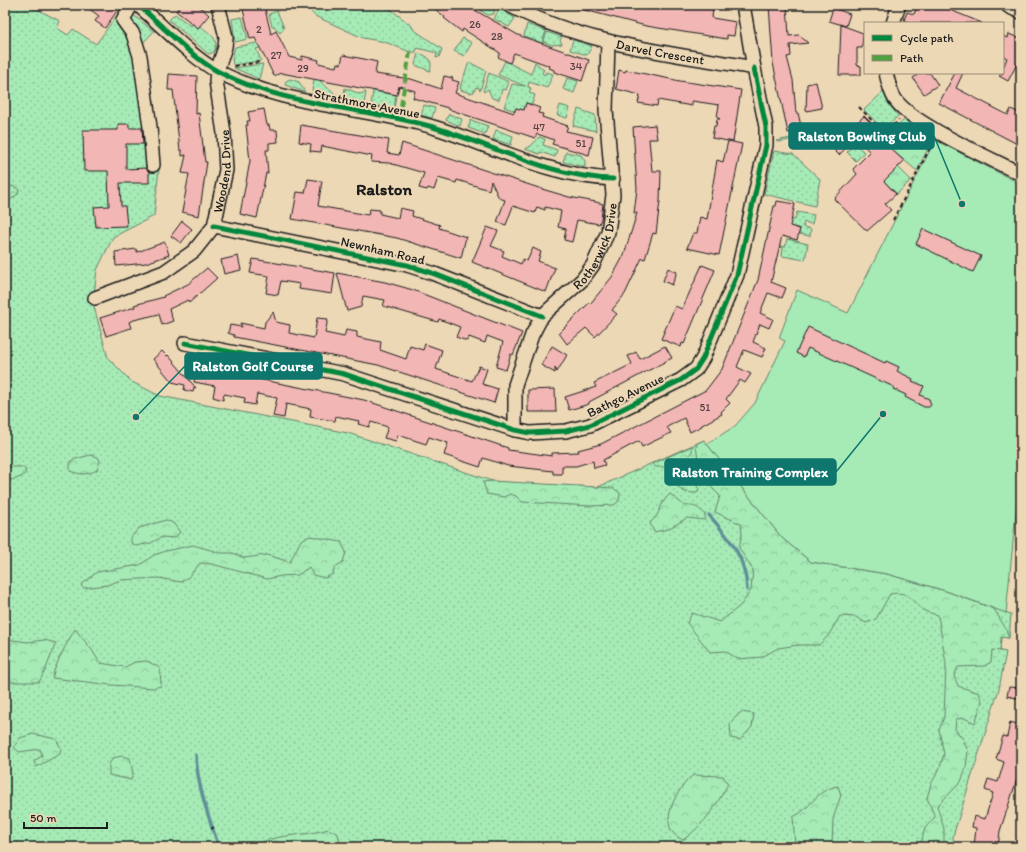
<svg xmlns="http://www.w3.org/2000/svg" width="1026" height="852" font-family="Itim,sans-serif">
  <defs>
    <pattern id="grass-dots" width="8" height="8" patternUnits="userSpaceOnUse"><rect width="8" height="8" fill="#a6eab6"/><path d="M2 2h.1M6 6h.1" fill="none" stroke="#8ec89c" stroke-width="1.8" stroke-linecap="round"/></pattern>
    <pattern id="forest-crowns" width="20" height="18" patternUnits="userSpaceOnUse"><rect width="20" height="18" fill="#a6eab6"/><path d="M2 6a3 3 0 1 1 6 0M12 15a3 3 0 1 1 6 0" fill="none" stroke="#8ec89c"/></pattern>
  </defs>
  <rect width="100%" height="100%" fill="#edd8b6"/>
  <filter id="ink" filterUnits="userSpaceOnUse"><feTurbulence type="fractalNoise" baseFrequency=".025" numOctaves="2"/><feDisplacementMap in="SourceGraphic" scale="8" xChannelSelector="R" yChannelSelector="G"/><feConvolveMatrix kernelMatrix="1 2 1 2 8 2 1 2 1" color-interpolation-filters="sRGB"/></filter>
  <g filter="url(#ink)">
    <g fill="url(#grass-dots)" stroke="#618369">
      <polygon points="5,5 29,5 60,21 57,28 68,35 73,29 96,44 123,7 154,31 142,44 158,156 159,169 154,216 113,237 97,270 93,303 108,358 132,382 160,396 348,433 492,481 528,484 598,487 704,440 782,538 811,562 887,574 946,591 1011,614 1009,638 1001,637 1000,651 1006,652 999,689 953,836 954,847 5,847"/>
      <polygon points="305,5 385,5 412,26 413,29 442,49 439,57 436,58 437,53 417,48 416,52 410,52 385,42 363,38 315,16"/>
      <polygon points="482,5 490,5 494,8 494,14 488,15 481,11"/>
      <polygon points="499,9 515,18 509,27 494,19"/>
      <polygon points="277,11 284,28 280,33 274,26 272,26 269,14"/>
      <path d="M175 14 191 26 193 23 198 28 200 26C210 34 220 38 214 52L209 54 206 52 169 20Z"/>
      <polygon points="242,17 248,39 235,42 232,19"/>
      <polygon points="527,24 546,31 542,43 524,36"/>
      <polygon points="547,32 562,37 560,40 562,44 552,45 543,42"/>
      <polygon points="463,38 472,43 464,56 454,51"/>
      <polygon points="573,40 592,46 587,55 570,50"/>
      <polygon points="267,41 262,47 256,49 261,60 260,61 233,65 232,58 235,47"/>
      <path d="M418 53C429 56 433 60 430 71L415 65Z"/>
      <polygon points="505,61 531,74 535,62 544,70 542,73 544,75 546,72 553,74 547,88 529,82 528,87 531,88 529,93 535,95 532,104 526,103 524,110 516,108 515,111 504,107 512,84 525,86 498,75"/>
      <polygon points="469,62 486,71 480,91 479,88 476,87 474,92 470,93 461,90 460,87"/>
      <polygon points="263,64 259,79 234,68 262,64"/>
      <polygon points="489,73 509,82 506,90 502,89 499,100 492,98 488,89 484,92 483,91"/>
      <path d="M315 76H318C321 87 330 87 336 95L335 98 315 94 312 90Z"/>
      <polygon points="567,78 578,81 574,93 563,89"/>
      <polygon points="290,79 299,82 305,92 285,85 286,81"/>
      <polygon points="345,88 360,94 366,92 364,104 343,100"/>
      <polygon points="373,91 396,95 394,109 371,105"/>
      <polygon points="883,92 888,103 898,116 884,130 864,110"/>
      <polygon points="424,105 435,108 432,118 421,115"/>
      <polygon points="560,105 570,108 567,118 557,115"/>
      <polygon points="578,109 595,115 596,131 573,126"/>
      <polygon points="449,114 462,119 460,126 446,120"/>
      <polygon points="471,120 488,126 485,134 468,128"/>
      <polygon points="496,130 513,136 511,145 493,139"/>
      <polygon points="828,130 830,131 815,146 807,137 778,142 776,141"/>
      <polygon points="539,137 545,139 543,145 557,150 555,157 540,152 539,154 525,149 531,146"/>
      <polygon points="855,144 864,152 856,161 847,152"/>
      <polygon points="774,151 793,154 820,179 815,206 764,194"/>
      <polygon points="566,152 581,155 585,161 585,167 563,162"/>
      <polygon points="797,212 814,215 812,224 804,222 803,227 811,229 810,236 799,234 800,229 789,226 790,219 795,220"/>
      <polygon points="787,239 808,244 805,260 782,256 783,248 780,247 780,246 785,247"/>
    </g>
    <g fill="url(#forest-crowns)" stroke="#618369">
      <polygon points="904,120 933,138 917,171 892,150 891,151 888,148 892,144 885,138"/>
      <polygon points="898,167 911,180 897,194 884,181"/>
      <polygon points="12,186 19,189 18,194 5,204 5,193"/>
      <path d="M704 440 782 538 811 562 887 574 946 591 994 609 1006 629 1009 638 1001 637 1000 651 992 650 991 662 984 666 958 667 954 676 958 686 979 693 982 701 975 723 964 718 956 719 955 729 963 739 968 751 966 767 961 782 937 806 944 829V847H920L925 828 935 817 927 798 931 784 939 770 944 754 939 730 944 717 946 664 938 615C934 614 929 613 925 611 910 602 912 590 890 594L876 619 866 623 856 617 840 616 828 636 819 645H798L778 648 762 657 738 659 725 651 710 652 687 623 692 613 720 622 741 605 751 590 753 570 739 548 742 534 741 524 715 512 720 496C703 480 698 467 696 444Z"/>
      <polygon points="692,446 692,452 676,467 656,467 652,464"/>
      <path d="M90 455 98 457 100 461 97 470C87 475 81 475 70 471V465L72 460Z"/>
      <path d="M5 467H22L26 470C24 480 13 478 5 482Z"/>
      <path d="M679 478 686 484 695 483 699 489 697 493C687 493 680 492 675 483Z"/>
      <polygon points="492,481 613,488 620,493 619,501 614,505 591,506 522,502 516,496 510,494 504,497 487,494 483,482"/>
      <path d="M670 494 685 506C694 505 699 507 705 515V520L687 518 668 529 654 532 650 523C663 512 657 506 670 494Z"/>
      <polygon points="166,520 173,523 180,532 175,538 162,537 151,543 136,546 131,543 131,537 139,528"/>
      <polygon points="310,536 341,542 346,552 343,562 335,567 333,574 325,578 313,575 309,567 298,575 281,576 267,579 212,564 200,563 190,576 181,582 158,578 121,580 107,585 83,588 81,585 97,572 140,565 154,555 166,551 193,545 221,553 233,553 244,558 267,555 290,562 301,540"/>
      <path d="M75 629 92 650 100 663 125 667 135 662 147 661 160 668 161 686 153 688 112 685 52 678C57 660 66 645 75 629Z"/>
      <polygon points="5,639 28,642 44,640 56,643 45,671 39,682 5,682"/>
      <polygon points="741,712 754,714 752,727 740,740 731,738 730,723"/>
      <polygon points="33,734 56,739 61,748 60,754 36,767 34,761 42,756 40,749 19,752 14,747 20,738"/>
      <polygon points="122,756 130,758 133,774 131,780 109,775 109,764 113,758"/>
      <path d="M693 775 723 776 728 784C716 806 704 825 683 840 679 838 673 834 671 830 663 813 680 786 693 775Z"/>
      <path d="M838 786 841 795 833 819 832 847H795L793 817C813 808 813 791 838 786Z"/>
      <path d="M328 829 338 834 341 847H252C273 833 304 837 328 829Z"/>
    </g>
    <polygon fill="#a6eab6" stroke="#618369" points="935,140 1021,184 1021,462 1006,613 946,591 887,574 811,562 782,538 707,444 735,426 755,403 785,341 779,338 797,290 848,313"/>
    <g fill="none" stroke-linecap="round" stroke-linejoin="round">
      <g stroke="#608f98" stroke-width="3.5">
        <path d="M709 515C730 539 746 557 747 590"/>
        <path d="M196 755C197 786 209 818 219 847"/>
      </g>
    </g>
    <g fill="#f2b6b5" stroke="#1c1c1c">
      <polygon points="84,5 107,5 117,11 105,28 95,21 99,16"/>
      <polygon points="181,5 198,5 209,15 198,28 176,11"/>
      <polygon points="242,5 264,5 271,34 276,31 289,57 302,60 302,56 319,60 318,63 336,67 337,63 341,64 343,55 364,59 377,62 375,74 411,79 441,89 444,76 453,78 452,80 459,82 455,93 514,113 516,108 524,110 526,103 540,108 538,113 543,114 542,117 568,126 566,131 593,137 589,155 552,144 554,140 546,137 537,134 535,138 448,109 448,108 413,98 415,91 399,86 397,95 281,73 274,76 255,38 250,39"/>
      <polygon points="430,5 466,5 518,35 589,60 582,81 554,72 554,70 549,68 550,66 514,53 510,63 498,57 500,53 463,29 462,32 444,18 445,17"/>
      <polygon points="577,5 636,5 656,10 657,5 687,5 713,9 712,18 736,22 734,36 727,35 727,39 646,26 577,8"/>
      <polygon points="769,5 787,5 789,36 799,35 808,43 790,45 791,56 787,57 793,80 796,113 798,113 802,130 788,133 773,63"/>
      <polygon points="918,5 938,5 982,23 911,23 904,20 907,12 914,14"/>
      <polygon points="833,8 850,14 846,26 829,21"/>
      <polygon points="841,25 863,33 862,48 857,48 857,65 861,66 861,75 839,75"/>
      <polygon points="1009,34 1021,39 1021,63 1018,62 1008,81 999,76 1003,73 1003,68 1007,58 1003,56 1003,36 1008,38"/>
      <polygon points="619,70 625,72 626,70 680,81 741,90 733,142 712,138 714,126 716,126 717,119 720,119 717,117 719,105 692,101 692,106 658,100 657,106 638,103 640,95 616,89"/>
      <polygon points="920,73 930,73 938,85 924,94 913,78"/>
      <polygon points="955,73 963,73 956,88 1008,115 1011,109 1021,114 1017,124 1021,126 1021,146 939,103"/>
      <polygon points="169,74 197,76 196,114 199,113 205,162 207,162 199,216 182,212 189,174 182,173 186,155 182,156 182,150 180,151 173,90 168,90"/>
      <polygon points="816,82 822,108 806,111 807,84"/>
      <polygon points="264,109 267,125 269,125 270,130 277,130 278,142 269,143 269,150 266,150 268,173 266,173 257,218 240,214 250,161 246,125 248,125 247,121 250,121 248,112"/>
      <polygon points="864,116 892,144 889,147 904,161 884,181 896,194 885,204 891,210 867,231 834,199 857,174 853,169 870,152 856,138 839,155 831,147"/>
      <polygon points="118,124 129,124 129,128 142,128 143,144 126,144 126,169 146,168 149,172 149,183 120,183 121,206 125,206 127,226 96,227 94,207 109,206 108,171 84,171 83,130 118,130"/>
      <polygon points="301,125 389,140 387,153 399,155 402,143 542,189 569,197 596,202 603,204 601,219 599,224 577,220 572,242 564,240 566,229 558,227 561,211 545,207 545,210 537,207 535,213 513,206 506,225 497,222 505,200 499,198 491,181 489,190 457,180 456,183 438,178 434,190 428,188 427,190 419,188 424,173 389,163 371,162 372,156 322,146 321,152 310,151 311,144 299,142"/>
      <polygon points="655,125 657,139 649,139 652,171 661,171 660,201 656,234 653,233 645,259 642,258 625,294 612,310 617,314 595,337 586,328 567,344 559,333 589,303 590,304 612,277 624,255 637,213 634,213 637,189 633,127"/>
      <polygon points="728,141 742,144 719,255 687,248 693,233 697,233 700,217 707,219 717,160 723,162"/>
      <polygon points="308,179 322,181 318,206 368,215 370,209 380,210 380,214 398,218 400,208 413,211 412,216 440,225 439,228 466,237 461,258 397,238 292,219 297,192 305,193"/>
      <polygon points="777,201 795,204 790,226 800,229 797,240 782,236 771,282 786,288 782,298 768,293 760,313 773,319 769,328 760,324 753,342 766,348 762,357 744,350 737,367 751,374 745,383 740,380 726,399 730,403 721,412 722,414 702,425 702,426 690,432 684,418 667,427 671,433 642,447 639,441 603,460 605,465 594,468 593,461 576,466 562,466 562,474 553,474 553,471 508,466 483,458 480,467 444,455 448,443 429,437 426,444 398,435 396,441 384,438 388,427 371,422 369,427 358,424 359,421 336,416 335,421 310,417 311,409 286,404 284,418 273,416 277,398 257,394 255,405 244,403 245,398 224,394 223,400 213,397 215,386 194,382 197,367 364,400 508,448 508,450 552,456 552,453 579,452 578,450 601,444 706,390 722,369 758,280 774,206 776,206"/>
      <polygon points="182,221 192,229 181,243 171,236"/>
      <polygon points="487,227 498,231 491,246 504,251 502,256 521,264 523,259 527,261 533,248 541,252 538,261 555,268 546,292 472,262"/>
      <polygon points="923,229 981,256 973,272 916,244"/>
      <polygon points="165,242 169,255 146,263 116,266 115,252 136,249 137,252"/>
      <polygon points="238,256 241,270 224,274 221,260"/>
      <polygon points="253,259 335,273 332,294 299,289 300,284 281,281 278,295 266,293 269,276 250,273"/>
      <polygon points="702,265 715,270 684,344 682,343 681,347 661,339 675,306 682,309"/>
      <polygon points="207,268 217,278 189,303 188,300 169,309 173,321 162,325 159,314 134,320 129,322 131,328 106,336 100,318 135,307 134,305 164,297 163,296 188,284"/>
      <polygon points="668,268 677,272 672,285 663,281"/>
      <polygon points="337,273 385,282 413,290 522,333 513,355 511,354 506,370 496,367 503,342 487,336 485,343 469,337 467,341 456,337 460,327 439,319 438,322 383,306 385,300 363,296 361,307 347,311"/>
      <polygon points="273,312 276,322 290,325 289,333 314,338 317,318 328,319 325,333 344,337 346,330 357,332 357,337 381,342 380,350 406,359 410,346 423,350 425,344 442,350 436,369 472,381 479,366 487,369 482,384 498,389 494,403 378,365 234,337 234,335 228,333 230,325 242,327 240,323 264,328 265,322"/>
      <polygon points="808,327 885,363 886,361 899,367 897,371 913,379 912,381 924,386 920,395 929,399 931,405 929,407 924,407 905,397 906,395 893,389 894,387 808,348 804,357 796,353"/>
      <polygon points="552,346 567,355 557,372 555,367 555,373 541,365"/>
      <polygon points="665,346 672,358 589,402 589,404 569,410 565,397 596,387 594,383 632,364 628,356 636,352 640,359"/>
      <polygon points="162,351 167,356 168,355 196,388 194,387 193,392 184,390 185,385 172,382 153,359"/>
      <polygon points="555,389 556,412 528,412 528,390"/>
      <polygon points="1009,687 1021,688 1021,699 1007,696"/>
      <polygon points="1010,722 1021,725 1021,767 1000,831 998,847 974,847 976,828 972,827 974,816 985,819 993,793 985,790 988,779 998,782 1004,762 996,759 1003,736 1007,737"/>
    </g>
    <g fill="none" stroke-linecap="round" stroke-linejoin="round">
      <g stroke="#1c1c1c" stroke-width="16">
        <g id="minor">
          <polyline points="131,5 123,20 133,34 140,56 150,127 153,165"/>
          <path d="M138 5C162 25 190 56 217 71 284 107 361 106 433 127 492 145 550 177 613 179"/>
          <path id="s1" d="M509 5C584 45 671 53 754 68L743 5"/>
          <polyline points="893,23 899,5"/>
          <path d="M886 73C888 82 890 91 895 99 911 124 992 159 1021 174"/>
          <polyline points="214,226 407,265 432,273 542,316"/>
          <path id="s2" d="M95 298 164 272 194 251 214 226 226 170 224 133 216 81 217 71 225 47 226 37 218 5"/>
          <polyline points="185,343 344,374 515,430 530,433 566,431 590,425 681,380 696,369 703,358 737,275 766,145 766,127 754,68"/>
          <path id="s3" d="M515 430V385L532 335 542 316 582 280 593 265 608 232 613 195 606 110 608 42"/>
        </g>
      </g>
      <g stroke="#1c1c1c" stroke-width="20">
        <polyline id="major" points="1010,5 1021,10"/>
      </g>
      <g stroke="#1c1c1c" stroke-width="2" stroke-dasharray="4 3" stroke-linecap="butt">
        <polyline points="234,66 261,62"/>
        <polyline points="859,107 885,134"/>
        <polyline points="883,135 899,120"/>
        <polyline points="893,220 933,142"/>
        <polyline points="211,829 214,827"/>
      </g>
      <use href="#minor" stroke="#edd8b6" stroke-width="13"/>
      <use href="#major" stroke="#edd8b6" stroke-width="17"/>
      <polyline stroke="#4fa141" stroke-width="4" stroke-dasharray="8 4" stroke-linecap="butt" points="399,118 410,52"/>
      <g stroke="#edd8b6" stroke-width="8">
        <g id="cycleway">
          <path d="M138 5C162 25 190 56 217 71 284 107 361 106 433 127 492 145 550 177 613 179"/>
          <polyline points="214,226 407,265 432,273 542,316"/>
          <polyline points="185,343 344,374 515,430 530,433 566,431 590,425 681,380 696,369 703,358 737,275 766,145 766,127 754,68"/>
        </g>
      </g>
      <use href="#cycleway" stroke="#00873e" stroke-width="5"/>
    </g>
  </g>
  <g text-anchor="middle" stroke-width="4" stroke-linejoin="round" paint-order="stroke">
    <g font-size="11" fill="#524242">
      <text x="475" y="28">26</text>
      <text x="259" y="33">2</text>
      <text x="497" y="40">28</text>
      <text x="276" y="59">27</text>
      <text x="576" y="70">34</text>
      <text x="303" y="72">29</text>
      <text x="539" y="131">47</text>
      <text x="581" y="147">51</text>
      <text x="705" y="411">51</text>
    </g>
    <g font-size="13" fill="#1c1c1c" stroke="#edd8b6">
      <text dy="5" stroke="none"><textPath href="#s1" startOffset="159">Darvel Crescent</textPath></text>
      <text transform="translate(367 103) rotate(11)" y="5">Strathmore Avenue</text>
      <text dy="5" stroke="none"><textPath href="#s2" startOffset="198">Woodend Drive</textPath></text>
      <text dy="5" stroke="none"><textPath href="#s3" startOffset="210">Rotherwick Drive</textPath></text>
      <text transform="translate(383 250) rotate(13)" y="5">Newnham Road</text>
      <text transform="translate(625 395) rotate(-26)" y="5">Bathgo Avenue</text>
    </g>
    <g font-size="17" font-weight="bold" fill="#1c1c1c" stroke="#edd8b6">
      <text x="384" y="195">Ralston</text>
    </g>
  </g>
  <path fill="none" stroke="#0f766e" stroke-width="1.5" d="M962 204L934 136M136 417L185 366M883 414L836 472"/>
  <g fill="#0f766e" stroke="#edd8b6" stroke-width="1.5">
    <circle cx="962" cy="204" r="4"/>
    <circle cx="136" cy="417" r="4"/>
    <circle cx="883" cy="414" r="4"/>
  </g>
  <g fill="#0f766e" stroke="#0f766e" stroke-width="1.5">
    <rect x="789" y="123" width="145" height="26" rx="4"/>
    <rect x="185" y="353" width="137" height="26" rx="4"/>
    <rect x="665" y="459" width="171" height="26" rx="4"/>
  </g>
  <g font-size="14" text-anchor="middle" font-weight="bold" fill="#fff">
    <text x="862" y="141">Ralston Bowling Club</text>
    <text x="253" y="371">Ralston Golf Course</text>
    <text x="750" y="477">Ralston Training Complex</text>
  </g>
  <rect width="1026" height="852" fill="none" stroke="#edd8b6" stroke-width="20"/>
  <rect x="10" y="10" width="1006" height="832" fill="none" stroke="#1c1c1c" stroke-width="1.5" filter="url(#ink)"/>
  <rect x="864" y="22" width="140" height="52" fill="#edd8b6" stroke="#998d78"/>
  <rect x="872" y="35" width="20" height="6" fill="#00873e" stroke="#998d78"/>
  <text x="900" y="42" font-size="12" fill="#1c1c1c">Cycle path</text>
  <rect x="872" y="55" width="20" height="6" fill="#4fa141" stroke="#998d78"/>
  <text x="900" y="62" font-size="12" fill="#1c1c1c">Path</text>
  <path d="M24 822v6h83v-6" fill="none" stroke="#1c1c1c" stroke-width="2"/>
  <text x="30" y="822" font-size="12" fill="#1c1c1c" stroke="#edd8b6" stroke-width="3" paint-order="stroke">50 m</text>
</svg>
